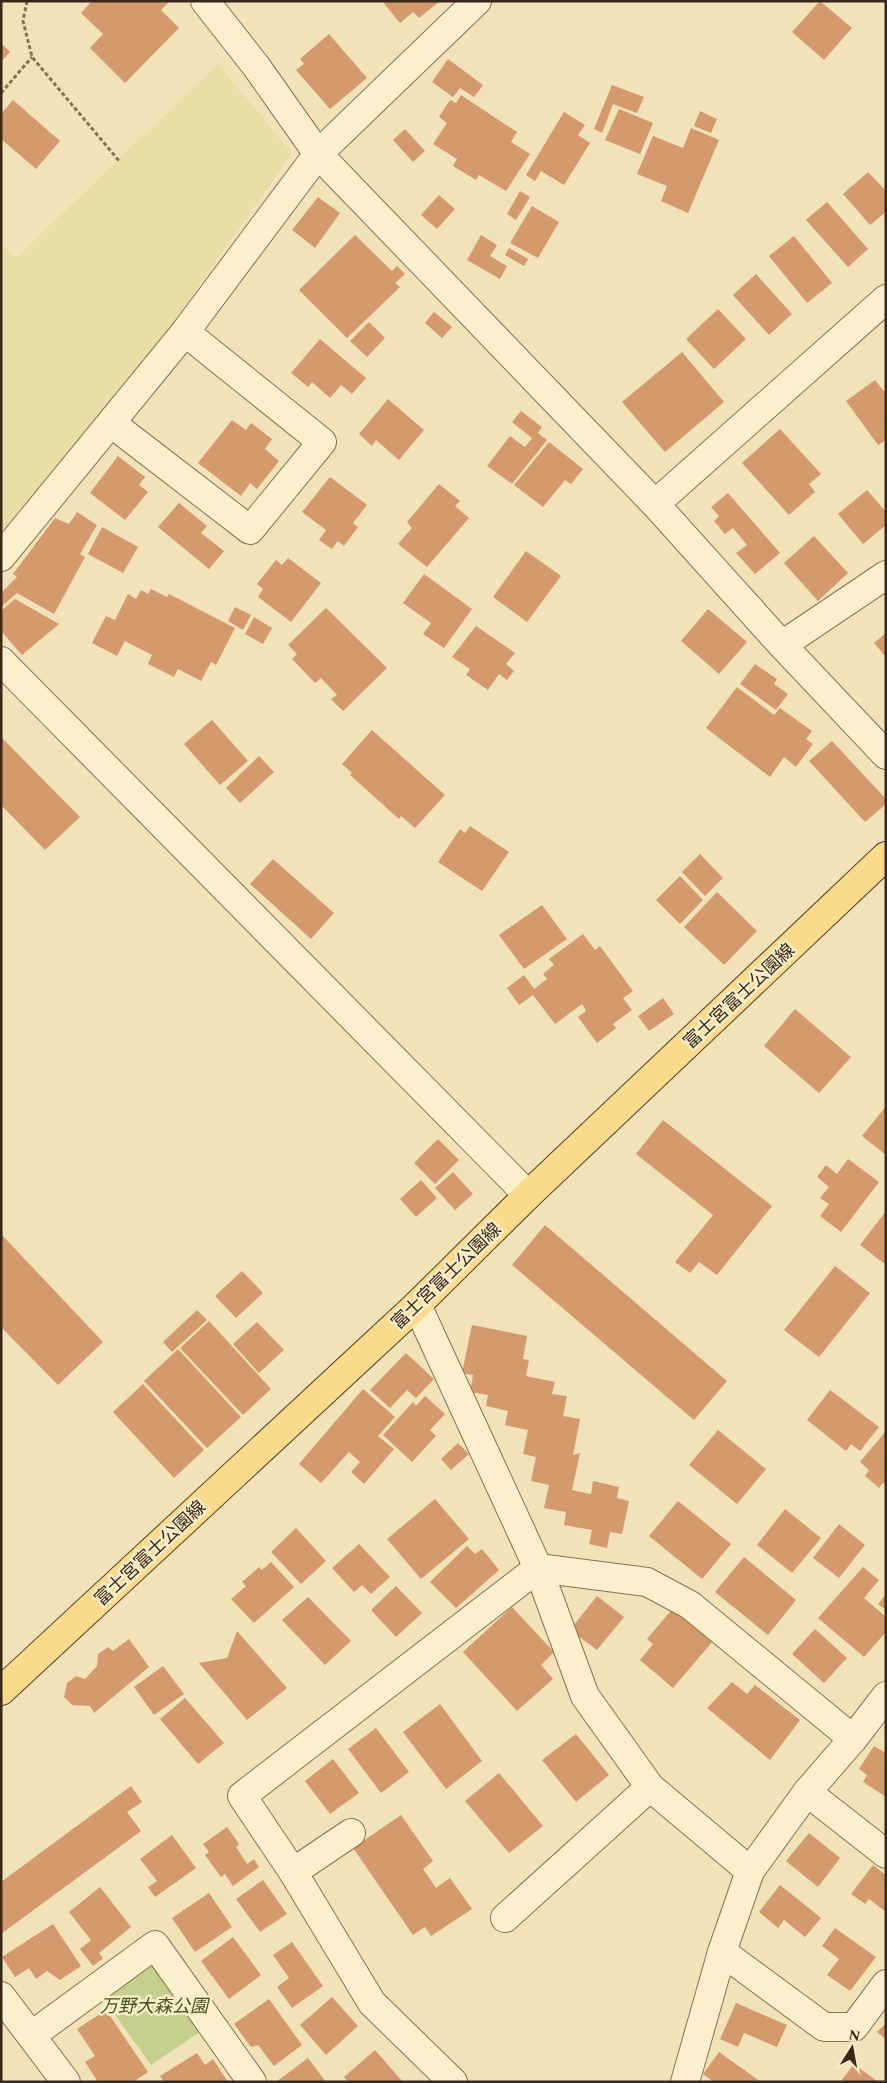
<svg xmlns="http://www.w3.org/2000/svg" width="887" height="2083" font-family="Spectral,'Noto Sans JP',serif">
  <rect width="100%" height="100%" fill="#f2e2b9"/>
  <polygon fill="#e8dfa6" points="218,64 292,153 166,333 1,542 1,245 16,258"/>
  <polygon fill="#c6d08d" points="155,1945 212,2024 151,2065 95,1987"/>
  <g fill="#d49a6b">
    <polygon points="92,1 170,1 161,10 179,28 125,83 90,48 103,34 81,13"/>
    <polygon points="382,1 440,1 419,18 413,12 400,23"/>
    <polygon points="820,1 852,28 824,60 792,32"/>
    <polygon points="329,34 367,78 330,109 296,70 304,64 300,59"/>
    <polygon points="1,43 10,52 1,62"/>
    <polygon points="448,59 483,85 474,97 460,88 453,97 432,82"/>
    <polygon points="612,85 644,97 637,113 613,104 602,133 594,129"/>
    <polygon points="461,95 517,132 511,142 530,154 506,191 479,175 476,180 453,166 457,159 433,144 447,123 439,117 450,100 456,103"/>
    <polygon points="13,100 60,141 36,169 1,139 1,114"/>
    <polygon points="619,109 653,123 640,154 605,140"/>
    <polygon points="700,111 717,119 711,133 694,126"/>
    <polygon points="564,112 585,125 578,135 590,143 564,185 541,171 535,181 526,175"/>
    <polygon points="691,128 719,140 688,213 661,201 667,186 637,174 653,136 683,148"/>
    <polygon points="405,129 425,151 413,162 393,140"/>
    <polygon points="868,172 886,191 886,212 870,225 843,194"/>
    <polygon points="520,191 530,197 516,220 507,214"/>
    <polygon points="439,195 455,209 437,229 421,215"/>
    <polygon points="318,197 340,213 315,248 292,230"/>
    <polygon points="827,202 868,249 848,267 806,220"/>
    <polygon points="532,206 559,222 538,258 510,243"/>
    <polygon points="355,235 392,271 397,266 405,274 395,283 400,287 347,338 299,290"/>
    <polygon points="481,235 497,245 490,256 507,266 500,279 467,260"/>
    <polygon points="794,236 832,283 807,303 769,256"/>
    <polygon points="509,248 528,259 524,266 505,255"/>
    <polygon points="756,274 792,314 769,335 733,295"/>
    <polygon points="718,309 746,339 714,369 686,339"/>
    <polygon points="434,312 452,327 442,338 425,323"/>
    <polygon points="369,322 385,338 367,357 350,341"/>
    <polygon points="320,339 366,378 352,394 341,385 330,398 312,382 308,387 291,373"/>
    <polygon points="682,352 724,402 665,452 622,402"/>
    <polygon points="875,380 886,394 886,440 878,445 846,401"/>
    <polygon points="388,399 424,430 399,460 376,440 372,446 359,434"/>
    <polygon points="521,411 542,427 538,433 547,440 512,484 487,466 510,436 525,447 532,438 512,422"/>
    <polygon points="232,420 246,430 251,423 272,439 265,449 279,461 257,489 250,483 241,496 198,463"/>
    <polygon points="780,429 821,474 809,484 815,492 789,515 742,463"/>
    <polygon points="549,442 583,469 571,484 565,480 543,507 514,485"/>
    <polygon points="118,456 145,477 139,485 148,492 125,520 90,493"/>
    <polygon points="330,477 367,505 353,523 358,527 344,546 338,541 332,549 319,540 326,530 302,512"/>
    <polygon points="439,484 460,501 455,506 469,518 427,567 398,544 412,528 407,522"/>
    <polygon points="867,490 886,512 886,525 863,544 838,514"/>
    <polygon points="728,493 780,553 755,574 736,553 747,545 733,528 725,534 714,521 719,516 711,507"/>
    <polygon points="179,503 207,526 201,533 224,551 209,569 158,527"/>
    <polygon points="77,512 97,525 80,554 85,557 54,614 17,593 1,607 1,593 17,577 13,574 55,518 69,524"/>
    <polygon points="102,527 138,547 123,573 88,554"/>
    <polygon points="814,536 848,573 818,601 784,563"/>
    <polygon points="526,551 561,576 527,622 493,597"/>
    <polygon points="288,558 321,583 291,622 258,597 263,589 257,584 276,560 282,565"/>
    <polygon points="424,574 472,609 444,648 423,634 431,623 403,603"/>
    <polygon points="151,589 167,597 169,594 235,628 216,665 211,662 201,681 178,669 174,677 148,664 152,655 125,641 117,656 92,643 106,616 115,620 128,594 136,599 141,590 148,594"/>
    <polygon points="15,599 59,624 22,655 1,631 1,611"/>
    <polygon points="235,607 251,615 243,630 228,621"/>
    <polygon points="326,608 387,668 343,711 331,699 337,695 321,678 315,683 292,659 297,654 288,645"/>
    <polygon points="708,609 747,642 719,674 681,641"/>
    <polygon points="254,617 272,628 263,644 245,634"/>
    <polygon points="476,626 515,653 506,664 514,671 507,680 499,674 488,690 466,675 470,669 452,657"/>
    <polygon points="886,633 886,657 874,643"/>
    <polygon points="755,664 777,679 774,684 788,694 776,710 740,684"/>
    <polygon points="737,687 774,715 780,708 812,731 806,739 813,744 796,767 784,757 770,777 706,728"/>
    <polygon points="212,720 248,761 220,785 184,744"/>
    <polygon points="372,730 445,795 415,828 401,816 399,819 350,775 352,773 342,764"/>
    <polygon points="1,737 80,817 45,850 1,805"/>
    <polygon points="832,741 886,799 886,804 865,822 809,761"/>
    <polygon points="259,756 274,772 240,803 226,788"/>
    <polygon points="470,826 509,852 482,891 438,862 460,829 465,833"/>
    <polygon points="700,854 723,878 705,896 682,872"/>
    <polygon points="273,859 334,913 311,939 250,884"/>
    <polygon points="680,876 703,900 680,924 656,900"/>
    <polygon points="717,892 757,931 724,965 684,927"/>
    <polygon points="542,905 567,939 524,969 499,935"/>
    <polygon points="583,934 595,950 600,946 633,991 623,998 632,1010 613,1024 616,1028 597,1043 578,1017 586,1011 582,1004 555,1024 533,995 519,1005 507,988 524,975 534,989 547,979 543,974 554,965 549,959"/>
    <polygon points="663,998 674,1014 649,1031 638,1016"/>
    <polygon points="795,1009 851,1057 819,1093 764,1046"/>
    <polygon points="886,1106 886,1155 862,1136"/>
    <polygon points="663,1120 772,1206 717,1275 699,1262 690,1273 675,1262 713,1215 636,1154"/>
    <polygon points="438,1139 459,1160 435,1184 414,1163"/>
    <polygon points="848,1159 879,1182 841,1232 820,1216 829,1204 820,1198 829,1187 817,1177 826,1165 837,1174"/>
    <polygon points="453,1172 473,1194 455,1210 435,1188"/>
    <polygon points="421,1180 437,1198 416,1217 400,1199"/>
    <polygon points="886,1211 886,1265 860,1245"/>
    <polygon points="545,1225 727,1381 694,1420 512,1265"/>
    <polygon points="1,1234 103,1342 58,1385 1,1327"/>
    <polygon points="835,1266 870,1293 819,1357 784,1330"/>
    <polygon points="242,1271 263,1293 236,1318 215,1296"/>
    <polygon points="197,1310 207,1320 172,1352 163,1342"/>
    <polygon points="209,1321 271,1389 243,1415 180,1348"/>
    <polygon points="257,1322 284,1350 259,1373 233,1344"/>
    <polygon points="472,1325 527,1336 523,1359 529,1360 526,1376 555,1382 552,1394 567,1396 563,1416 580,1419 573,1455 580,1453 572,1490 591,1494 593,1481 619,1487 617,1498 629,1501 622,1534 610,1532 607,1548 589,1544 592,1530 564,1525 566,1512 544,1508 549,1485 531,1481 536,1457 523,1454 528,1430 505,1425 508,1411 486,1406 488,1395 470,1392 473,1375 462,1373"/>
    <polygon points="178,1349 241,1417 207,1448 144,1381"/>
    <polygon points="406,1353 434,1379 416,1398 407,1390 390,1408 370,1390"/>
    <polygon points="143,1384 204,1450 174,1478 113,1412"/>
    <polygon points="363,1389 395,1417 378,1436 394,1449 364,1484 351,1472 360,1462 349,1452 321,1483 299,1464"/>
    <polygon points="830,1390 879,1427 860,1451 851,1444 846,1451 807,1420"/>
    <polygon points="425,1396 445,1414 430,1430 436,1436 412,1462 383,1435 413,1402 416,1406"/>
    <polygon points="718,1430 766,1469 737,1504 689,1465"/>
    <polygon points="886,1431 886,1485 883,1483 879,1488 865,1476 869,1470 860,1462"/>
    <polygon points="458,1443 469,1454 451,1470 441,1459"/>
    <polygon points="435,1499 469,1539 421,1579 387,1539"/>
    <polygon points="678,1501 731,1544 702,1579 649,1536"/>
    <polygon points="785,1509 821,1538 792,1573 757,1545"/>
    <polygon points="839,1524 865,1545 839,1578 813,1558"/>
    <polygon points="296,1528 326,1561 301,1584 271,1552"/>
    <polygon points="359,1544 390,1577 371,1594 362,1585 354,1592 332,1568"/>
    <polygon points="467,1546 475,1554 482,1549 499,1570 456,1608 430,1582"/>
    <polygon points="744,1557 796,1600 768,1635 715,1592"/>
    <polygon points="271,1562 294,1587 254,1623 231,1599 246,1586 242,1582 259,1567 262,1570"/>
    <polygon points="863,1567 879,1580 864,1598 886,1617 886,1632 864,1657 818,1618"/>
    <polygon points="396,1586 422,1613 396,1637 371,1610"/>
    <polygon points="886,1594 886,1610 878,1604"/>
    <polygon points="597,1596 624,1617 597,1650 570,1630"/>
    <polygon points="308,1597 351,1641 325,1665 282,1620"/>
    <polygon points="512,1607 554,1652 541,1665 553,1679 517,1711 463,1652"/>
    <polygon points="674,1607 713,1641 673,1688 640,1660 653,1644 647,1639"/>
    <polygon points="815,1629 847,1658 824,1683 792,1654"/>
    <polygon points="237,1631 287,1688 247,1720 199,1663 227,1658"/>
    <polygon points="129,1639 149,1667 94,1713 90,1706 72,1705 64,1697 67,1683 76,1676 85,1679 97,1666 98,1654 108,1647 113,1651"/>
    <polygon points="163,1666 184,1694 154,1715 134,1687"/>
    <polygon points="732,1682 747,1694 755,1685 800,1720 770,1760 707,1708"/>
    <polygon points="185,1698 224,1743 198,1764 160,1719"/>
    <polygon points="440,1704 482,1761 446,1789 403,1732"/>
    <polygon points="376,1728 409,1772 381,1793 348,1749"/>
    <polygon points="576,1734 609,1775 576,1802 542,1760"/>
    <polygon points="874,1746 886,1753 886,1797 863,1782 867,1775 859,1769"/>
    <polygon points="333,1759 359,1793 330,1814 305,1781"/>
    <polygon points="499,1773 543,1826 509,1853 465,1801"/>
    <polygon points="131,1786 142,1802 127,1812 141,1831 1,1934 1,1882"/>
    <polygon points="401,1815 433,1861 423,1869 436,1888 450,1878 472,1909 431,1936 425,1927 413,1935 353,1848"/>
    <polygon points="227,1827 239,1844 236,1847 247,1864 254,1859 259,1867 233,1886 225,1874 221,1877 205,1855 209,1852 203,1844"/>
    <polygon points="809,1833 840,1858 818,1887 786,1861"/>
    <polygon points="172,1835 196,1868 155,1897 148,1887 157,1881 140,1859"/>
    <polygon points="873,1865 886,1875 886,1912 869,1899 865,1904 851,1894"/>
    <polygon points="263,1880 287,1914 260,1932 236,1899"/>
    <polygon points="780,1885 821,1918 805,1937 784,1920 778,1928 759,1912"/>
    <polygon points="100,1887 131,1927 99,1953 103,1958 93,1966 80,1949 91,1940 69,1912"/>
    <polygon points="209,1893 232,1927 195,1952 172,1918"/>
    <polygon points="53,1924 81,1966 60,1980 47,1971 36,1979 29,1968 15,1977 2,1957"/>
    <polygon points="835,1928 876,1957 850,1991 827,1975 839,1959 822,1946"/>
    <polygon points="233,1937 261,1975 229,1999 201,1961"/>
    <polygon points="292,1942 323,1986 292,2008 277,1987 289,1978 273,1955"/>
    <polygon points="332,1997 358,2026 326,2055 300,2025"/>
    <polygon points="269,1999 302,2045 274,2066 258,2045 251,2047 234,2024"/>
    <polygon points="736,2003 787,2025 777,2047 744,2033 738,2047 720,2039"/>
    <polygon points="106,2010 148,2072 133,2082 98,2082 85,2062 95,2056 77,2029"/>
    <polygon points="886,2023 886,2039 877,2032"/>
    <polygon points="375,2050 403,2082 348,2082 344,2077"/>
    <polygon points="719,2052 761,2082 714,2082 703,2074"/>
    <polygon points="197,2053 205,2065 213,2059 228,2082 164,2082 160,2076"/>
    <polygon points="308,2058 326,2082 276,2082"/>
    <polygon points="854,2064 878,2082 841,2081"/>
  </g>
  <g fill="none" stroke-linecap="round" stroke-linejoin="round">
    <g stroke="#897152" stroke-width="30">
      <g id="minor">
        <polyline points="205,1 256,66 318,154 655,504 782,645 886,755"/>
        <polyline points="111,423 250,530 322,442 185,332"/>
        <polyline points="655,504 886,299"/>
        <polyline points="1,557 185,332 318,154 477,1"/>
        <polyline points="782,645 886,575"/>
        <polyline points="1,661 528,1195"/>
        <polyline points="417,1305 538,1568 585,1696 650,1787 750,1871"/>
        <polyline points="807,1792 886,1854"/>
        <polyline points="293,1872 351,1833"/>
        <polyline points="505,1918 650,1787"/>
        <polyline points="722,1952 824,2027 854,2027 886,1984"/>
        <polyline points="1,1996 66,2082"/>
        <polyline points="32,2035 155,1945 252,2082"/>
        <polyline points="453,2082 372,2003 293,1872 242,1796 538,1568 647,1582 690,1605 853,1739"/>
        <polyline points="685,2082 722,1952 750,1871 807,1792 853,1739 886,1696"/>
      </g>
    </g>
    <g stroke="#563f28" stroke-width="30">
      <polyline id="major" points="1,1691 417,1305 528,1195 886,856"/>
    </g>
    <g stroke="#897152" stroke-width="3" stroke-dasharray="4 2.5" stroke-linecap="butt">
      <polyline points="27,1 23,21 32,57 120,162"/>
      <polyline points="1,93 32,57"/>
    </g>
    <use href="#minor" stroke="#fcefcd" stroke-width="28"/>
    <use href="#major" stroke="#fadb8b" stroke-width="28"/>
  </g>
  <g text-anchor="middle" stroke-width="5" stroke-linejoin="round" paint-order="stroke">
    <g font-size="18" fill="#372819" stroke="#f8ecc9">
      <text transform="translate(739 996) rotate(-43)" y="6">富士宮富士公園線</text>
      <text transform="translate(446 1276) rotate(-44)" y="6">富士宮富士公園線</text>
      <text transform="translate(150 1553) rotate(-43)" y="6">富士宮富士公園線</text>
    </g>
    <g font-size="18" font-style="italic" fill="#45551e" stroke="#f8ecc9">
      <text x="154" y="2012">万野大森公園</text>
    </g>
  </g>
  <rect width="887" height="2083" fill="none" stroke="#372819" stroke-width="5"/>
  <g transform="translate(852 2048) rotate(11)" stroke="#f8ecc9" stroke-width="4" paint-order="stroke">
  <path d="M0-4L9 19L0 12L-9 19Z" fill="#372819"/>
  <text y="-8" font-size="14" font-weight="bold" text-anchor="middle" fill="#372819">N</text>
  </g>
</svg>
